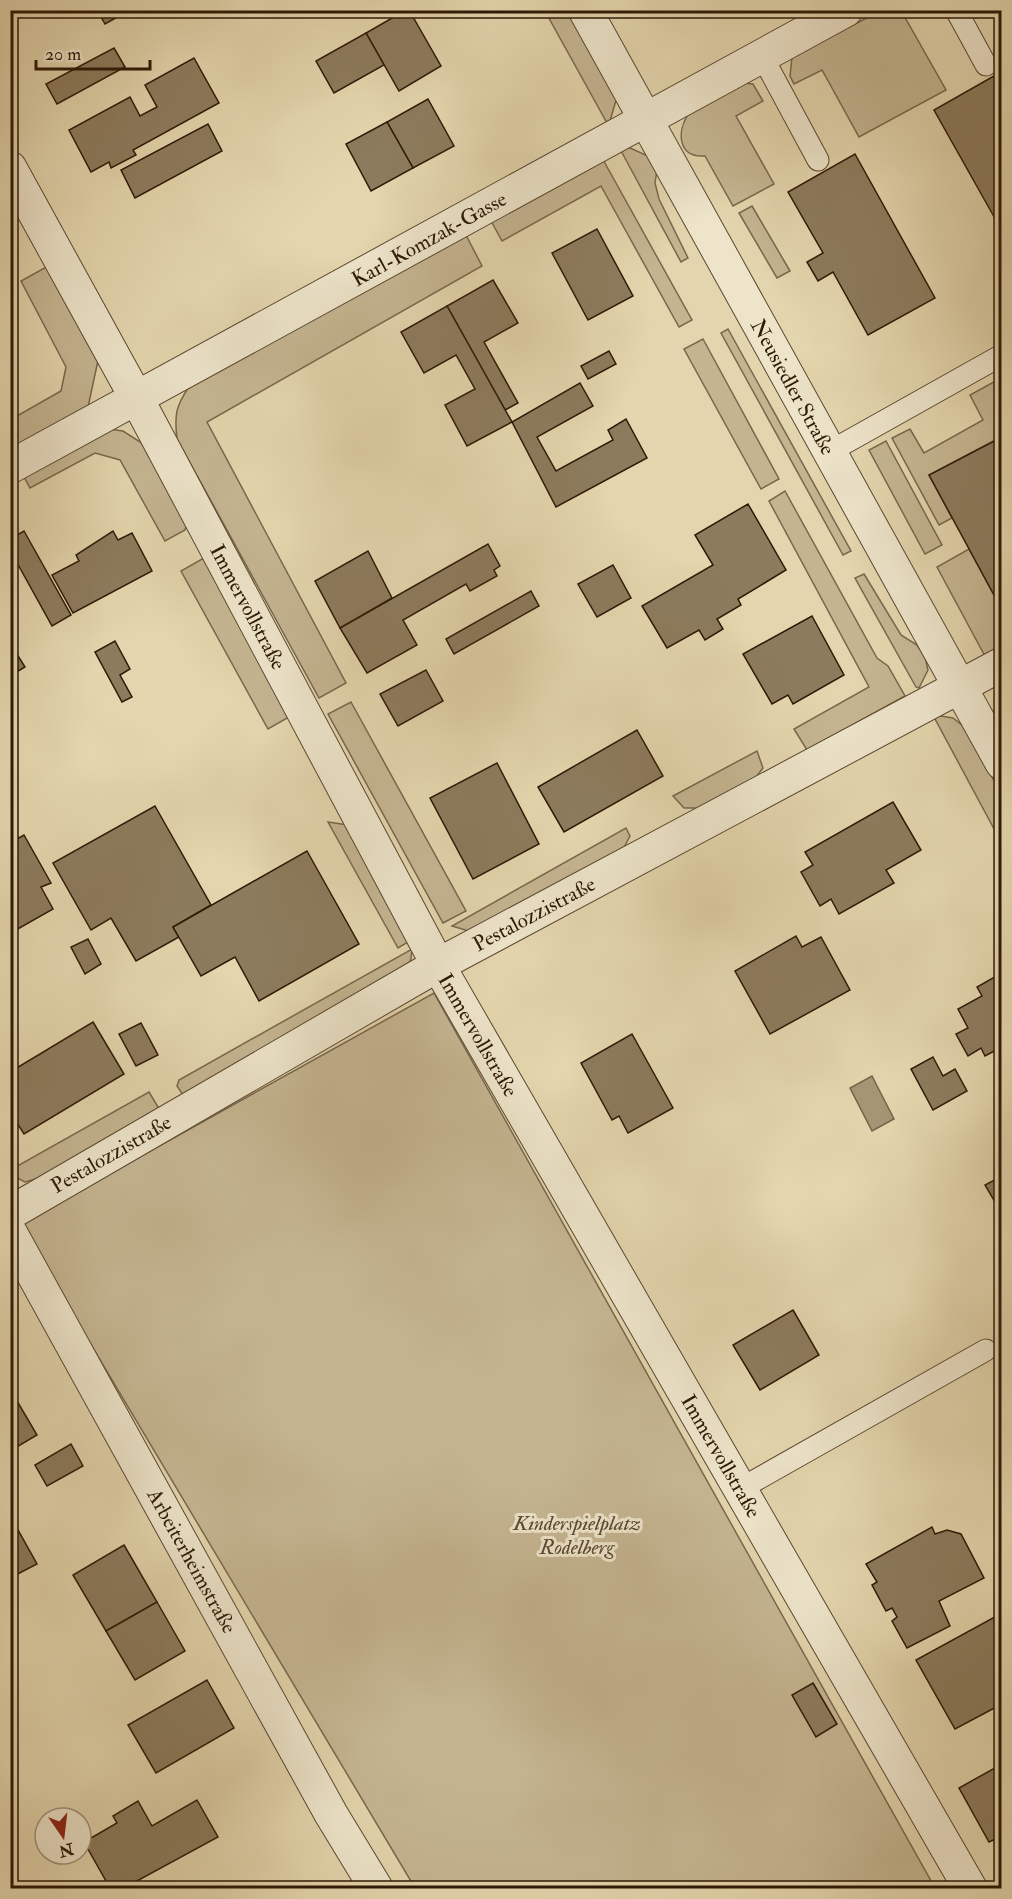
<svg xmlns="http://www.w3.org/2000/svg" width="1012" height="1899" font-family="'IM FELL Double Pica',serif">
  <rect width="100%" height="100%" fill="#e3d5ad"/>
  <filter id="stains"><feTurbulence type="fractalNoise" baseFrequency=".00333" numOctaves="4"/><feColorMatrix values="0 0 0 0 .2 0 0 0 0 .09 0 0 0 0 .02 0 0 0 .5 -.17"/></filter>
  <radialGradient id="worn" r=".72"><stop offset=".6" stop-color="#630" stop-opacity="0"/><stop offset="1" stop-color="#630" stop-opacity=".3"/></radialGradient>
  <g fill="#c4b591" stroke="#78674c" stroke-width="1.5">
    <polygon points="545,11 569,11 617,97 610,121 607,123"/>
    <polygon points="880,11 903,14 946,90 859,137 822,70 794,84 790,76 792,57"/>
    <path d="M743 83 753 84 763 101 736 116 774 184 733 206 705 156C678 158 676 132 689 113Z"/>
    <polygon points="630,148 648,156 657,170 655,183 659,199 688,258 681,262 620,149"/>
    <polygon points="601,156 692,320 679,327 601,186 502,241 489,217"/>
    <polygon points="752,206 790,271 777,278 739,213"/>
    <path d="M459 233 467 237 482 266 207 422 346 683 319 698 177 439C174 414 176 406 190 385Z"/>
    <polygon points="48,266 99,356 88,407 11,450 10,420 61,391 66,367 21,281"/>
    <polygon points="728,329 851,551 843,555 721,333"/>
    <polygon points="703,339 779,479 761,489 684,349"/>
    <polygon points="1001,378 1001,437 929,475 952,518 939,525 892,438 910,429 924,453 983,420 970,395"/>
    <polygon points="109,429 123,431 148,447 188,518 185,530 165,541 120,460 95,453 30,488 22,473"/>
    <polygon points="886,441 942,545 925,554 869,450"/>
    <polygon points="785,491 877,658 888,666 905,696 807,750 794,729 869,687 769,501"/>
    <polygon points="969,549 1001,608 1001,649 986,658 937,567"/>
    <polygon points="202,559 212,561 296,713 268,729 181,571"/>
    <polygon points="864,574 901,635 917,645 925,657 928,670 919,688 916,687 855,578"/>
    <polygon points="351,702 466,911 443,923 328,714"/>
    <polygon points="941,716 953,718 963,726 1001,793 1001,842 934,717"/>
    <polygon points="757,751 763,768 756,777 697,808 684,808 673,796"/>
    <polygon points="328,822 348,825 413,939 398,948"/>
    <polygon points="626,828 630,836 620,855 472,932 452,926"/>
    <polygon points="412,949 411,959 406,970 183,1095 177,1086 179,1080"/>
    <polygon points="434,993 935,1888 604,1888 600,1881 586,1888 415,1888 19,1224"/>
    <polygon points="149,1092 161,1112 43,1177 25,1182 11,1175 19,1165"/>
  </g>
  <polygon fill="#a59574" stroke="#756348" stroke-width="1.5" points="872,1076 894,1119 872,1131 850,1088"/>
  <g fill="#8c7b5d" stroke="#2d1906" stroke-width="1.5">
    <polygon points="97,10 130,10 105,24"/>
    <polygon points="406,10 409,10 441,66 399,91 366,33"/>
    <polygon points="366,33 384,65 334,93 316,61"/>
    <polygon points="114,48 125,67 57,104 46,84"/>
    <polygon points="194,58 219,103 133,150 136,155 111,168 109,162 91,172 69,130 130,97 140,116 157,107 145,85"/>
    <polygon points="1001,72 1002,73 1002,231 934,110"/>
    <polygon points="428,99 454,146 413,168 387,122"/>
    <polygon points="387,122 413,168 371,191 346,144"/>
    <polygon points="208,124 222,151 135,198 121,170"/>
    <polygon points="855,154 935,298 868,335 833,272 818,281 807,262 823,253 788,192"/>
    <polygon points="597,229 633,296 588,320 552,253"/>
    <polygon points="493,280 518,323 484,342 518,403 505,410 447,306"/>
    <polygon points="447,306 512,422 467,446 445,405 475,389 456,355 424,373 401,332"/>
    <polygon points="609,351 616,364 588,379 581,366"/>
    <polygon points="580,383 593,406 537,437 556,471 613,440 608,430 626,419 647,458 556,507 512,422"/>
    <polygon points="1002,437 1002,608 1001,608 929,475"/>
    <polygon points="748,504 786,570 738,599 741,605 717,619 723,629 705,640 699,630 667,648 642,606 713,565 695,535"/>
    <polygon points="24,531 71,615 52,626 10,550 10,539"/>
    <polygon points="113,531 118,540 132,533 152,571 73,613 52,575 79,561 76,555"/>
    <polygon points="488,544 500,566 494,570 497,576 470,591 466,584 403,620 417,645 367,673 340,628"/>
    <polygon points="368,551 392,598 340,628 315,581"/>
    <polygon points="613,565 631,598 597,617 578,584"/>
    <polygon points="531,591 539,606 454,654 446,639"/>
    <polygon points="812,616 844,675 793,704 788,695 772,704 743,654"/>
    <polygon points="115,641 130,669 120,675 132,697 122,702 95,652"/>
    <polygon points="10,643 25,667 10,676"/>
    <polygon points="426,670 443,701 398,726 380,694"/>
    <polygon points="637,730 663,776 564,832 538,787"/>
    <polygon points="497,763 539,844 473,879 430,798"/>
    <polygon points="893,802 921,850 886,870 894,883 839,914 831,899 820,906 801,872 813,865 805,852"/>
    <polygon points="155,806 211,905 173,927 179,937 136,961 111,918 91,930 53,863"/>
    <polygon points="24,835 51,883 41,887 53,909 16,930 10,920 10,843"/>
    <polygon points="307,851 359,944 259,1001 235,957 201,976 173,927"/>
    <polygon points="796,936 802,947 821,937 850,990 770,1034 735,971"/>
    <polygon points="88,939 101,964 85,974 71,947"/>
    <polygon points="1000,974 1002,977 1002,1047 985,1056 981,1048 968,1056 956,1034 968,1028 958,1009 982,996 977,987"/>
    <polygon points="93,1022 124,1074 24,1134 10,1112 10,1072"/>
    <polygon points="141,1023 158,1055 136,1066 119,1034"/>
    <polygon points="632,1034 673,1108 628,1133 619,1116 612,1120 581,1063"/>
    <polygon points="933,1057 943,1076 955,1069 967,1091 933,1110 911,1069"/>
    <polygon points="1002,1176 1002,1214 985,1185"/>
    <polygon points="793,1310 819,1355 760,1390 733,1345"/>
    <polygon points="10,1389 37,1435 10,1451"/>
    <polygon points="71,1444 83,1466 47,1486 35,1465"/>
    <polygon points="13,1521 37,1564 10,1578 10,1522"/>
    <polygon points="932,1527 935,1534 947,1530 961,1534 984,1578 939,1601 950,1626 907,1648 892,1621 897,1617 892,1608 886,1611 872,1585 877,1582 866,1564"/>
    <polygon points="124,1545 157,1602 106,1631 73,1575"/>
    <polygon points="157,1602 185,1651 135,1680 106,1631"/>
    <polygon points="1002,1613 1002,1704 955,1729 916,1660"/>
    <polygon points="207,1680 234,1728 156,1773 128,1725"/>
    <polygon points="813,1683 837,1724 816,1737 792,1695"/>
    <polygon points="1002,1764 1002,1836 989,1842 959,1788"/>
    <polygon points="197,1800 218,1837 124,1888 110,1888 84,1842 117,1823 113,1816 138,1801 152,1826"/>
    <polygon points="873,1883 876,1888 863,1888"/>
  </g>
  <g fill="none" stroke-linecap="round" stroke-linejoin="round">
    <g stroke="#5a4830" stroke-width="23">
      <g id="service">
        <polyline points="956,10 986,65"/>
        <polyline points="762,56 818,160"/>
        <polyline points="829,452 1002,355"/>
        <polyline points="740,1489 986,1350"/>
      </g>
    </g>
    <g stroke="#5a4830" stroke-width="35">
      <g id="minor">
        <polyline points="585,10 1002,763"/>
        <polyline points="10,168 137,399 438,965 970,1888"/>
        <polyline points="10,467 846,10"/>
        <polyline points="10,1213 438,965 1002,664"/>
        <polyline points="10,1232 331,1814 376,1888"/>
      </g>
    </g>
    <use href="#service" stroke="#ede4ca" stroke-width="21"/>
    <use href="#minor" stroke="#ede4ca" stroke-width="33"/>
  </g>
  <g text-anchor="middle" stroke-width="6" stroke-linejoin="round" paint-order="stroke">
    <g font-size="21" fill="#2d1906" stroke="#ede4ca">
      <text transform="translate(429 239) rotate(-29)" y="7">Karl-Komzak-Gasse</text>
      <text transform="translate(793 387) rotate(61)" y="7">Neusiedler Straße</text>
      <text transform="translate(248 607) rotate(62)" y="7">Immervollstraße</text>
      <text transform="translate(534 914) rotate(-28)" y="7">Pestalozzistraße</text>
      <text transform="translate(478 1035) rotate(60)" y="7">Immervollstraße</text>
      <text transform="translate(111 1154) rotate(-30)" y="7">Pestalozzistraße</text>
      <text transform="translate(721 1456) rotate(60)" y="7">Immervollstraße</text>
      <text transform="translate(192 1561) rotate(61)" y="7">Arbeiterheimstraße</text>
    </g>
    <g font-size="21" font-style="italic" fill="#5a4830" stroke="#ede4ca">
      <text x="577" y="1530">Kinderspielplatz<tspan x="577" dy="24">Rodelberg</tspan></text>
    </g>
  </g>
  <rect width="1012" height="1899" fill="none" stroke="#e3d5ad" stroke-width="36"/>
  <rect x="12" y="12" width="988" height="1875" fill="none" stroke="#2d1906" stroke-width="3"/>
  <rect x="18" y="18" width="976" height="1863" fill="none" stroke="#2d1906" stroke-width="1.5"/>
  <g transform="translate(63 1836) rotate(166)"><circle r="28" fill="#ede4ca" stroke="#a0937c" stroke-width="1.5"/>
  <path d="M0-4.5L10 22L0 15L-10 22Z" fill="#8f2418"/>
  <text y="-9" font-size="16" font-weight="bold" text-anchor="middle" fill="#2d1906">N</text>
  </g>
  <path d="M36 60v9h114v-9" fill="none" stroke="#2d1906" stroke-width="3"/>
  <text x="45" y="60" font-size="18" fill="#2d1906" stroke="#ede4ca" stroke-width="4.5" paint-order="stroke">20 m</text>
  <rect width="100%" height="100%" filter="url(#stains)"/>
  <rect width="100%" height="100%" fill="url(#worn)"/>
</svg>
